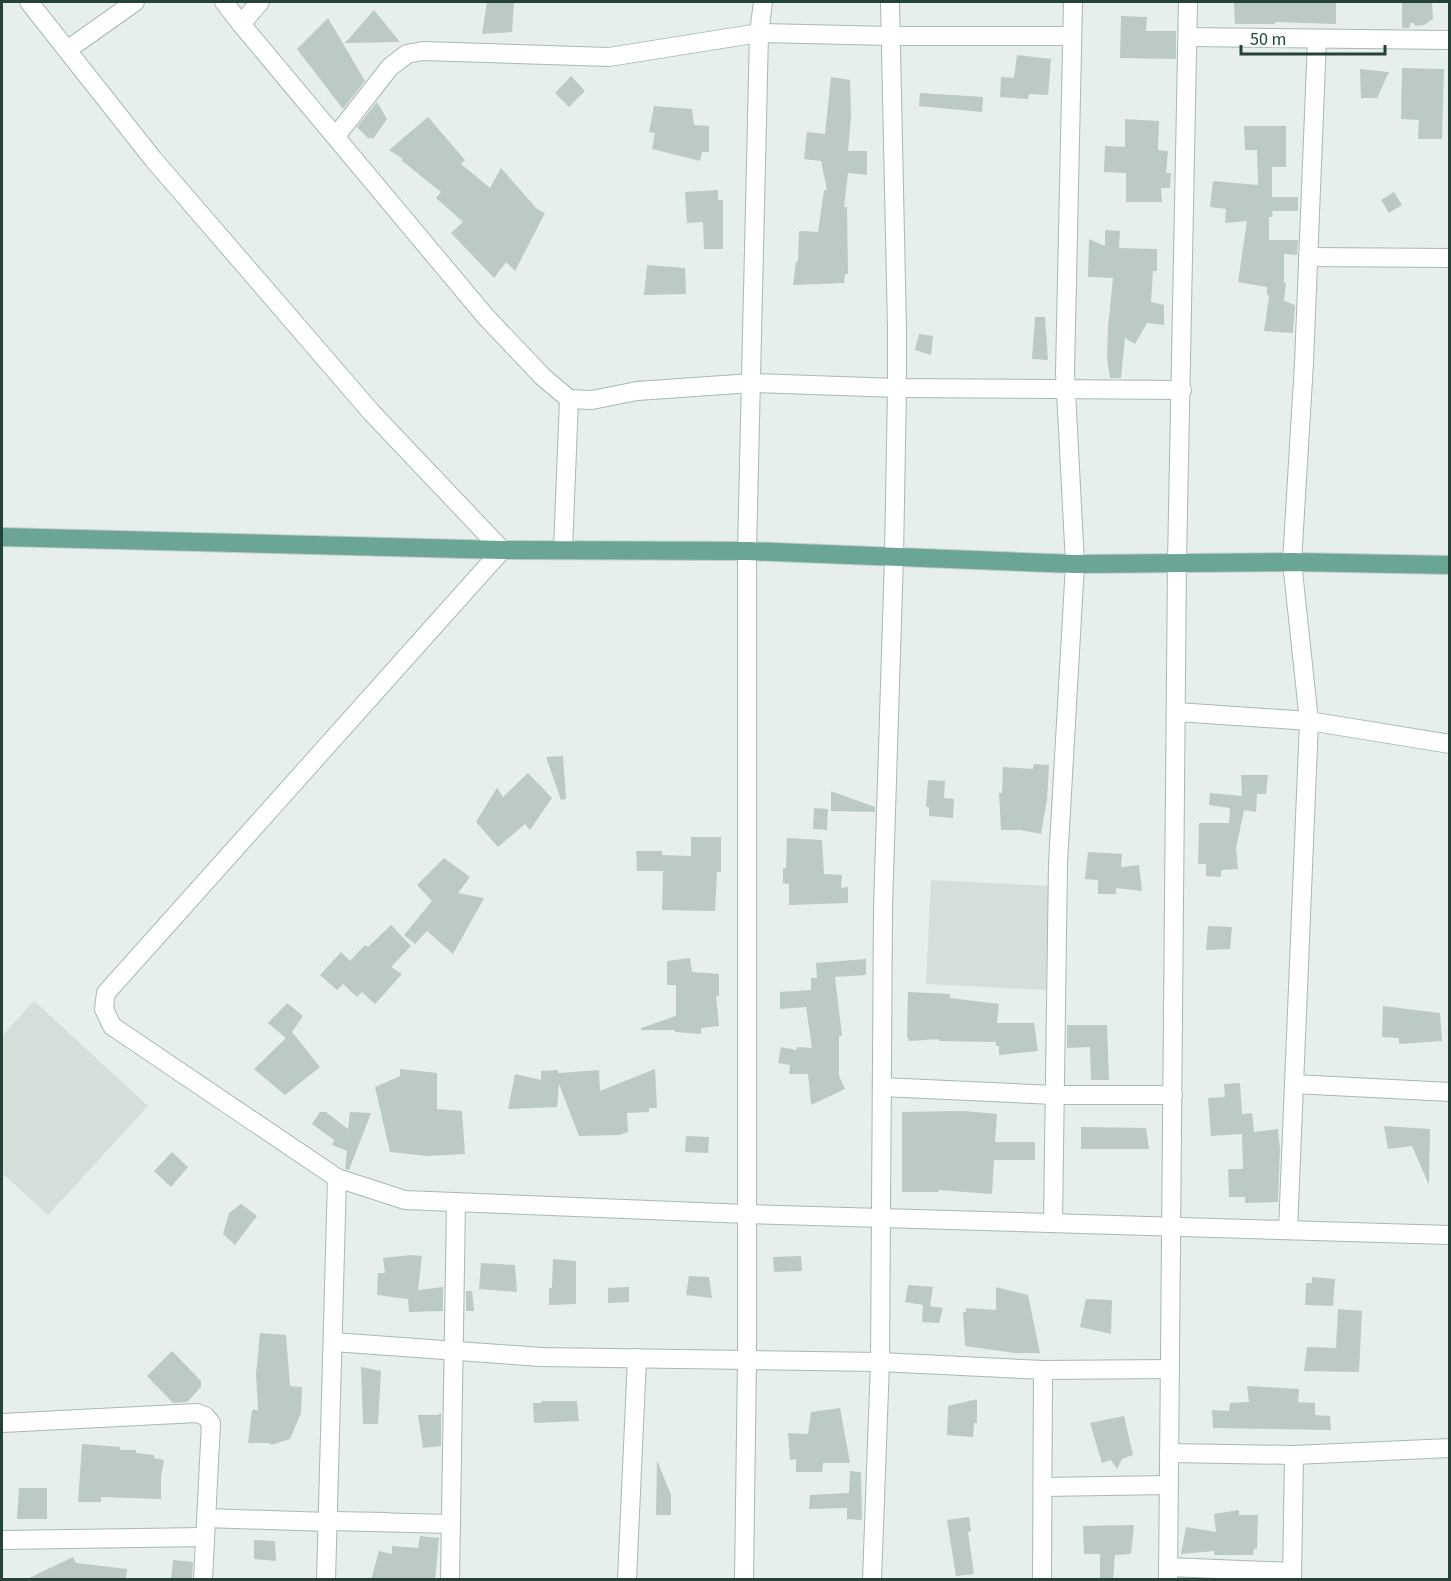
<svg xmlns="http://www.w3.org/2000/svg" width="1451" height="1581" font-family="'Source Sans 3',sans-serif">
  <rect width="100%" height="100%" fill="#e6efeb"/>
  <g fill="#d4dfda">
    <polygon points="931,880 1050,886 1046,990 926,984"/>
    <polygon points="34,1001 148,1106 48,1215 2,1173 2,1036"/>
  </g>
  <g fill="#bbcac4">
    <polygon points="487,2 514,2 512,32 482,34"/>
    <polygon points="1234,2 1336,2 1336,24 1275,22 1275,24 1235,24"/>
    <polygon points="1402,2 1432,2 1433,19 1424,25 1415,26 1414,23 1411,23 1409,28 1402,28"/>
    <polygon points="374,10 400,42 345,43"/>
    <polygon points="1121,16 1147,17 1146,31 1176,31 1176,59 1120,58"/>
    <polygon points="328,18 365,81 343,109 297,49"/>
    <polygon points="1017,55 1051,59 1048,95 1029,94 1028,99 1000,97 1001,77 1014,78"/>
    <polygon points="1402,68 1444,69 1442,139 1418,139 1419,120 1401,119"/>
    <polygon points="1360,69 1389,72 1377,98 1361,98"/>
    <polygon points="571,76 585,91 569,107 555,93"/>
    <polygon points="831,77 850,80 851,117 848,151 867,151 867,175 848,173 844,207 847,207 848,274 845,274 844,283 793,285 796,261 798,262 799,231 818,232 824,190 827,190 821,161 804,159 807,132 825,134"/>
    <polygon points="920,93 983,97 982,112 919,106"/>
    <polygon points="377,102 387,119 373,139 370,137 369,139 357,127"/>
    <polygon points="654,106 692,109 694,125 709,126 709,152 702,152 700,161 652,149 655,133 649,132"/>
    <polygon points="428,117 465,160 461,164 490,188 501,168 537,209 545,213 515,271 506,262 494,278 451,233 463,222 436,198 441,192 401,160 403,159 389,150"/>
    <polygon points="1125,119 1159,121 1158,150 1168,151 1166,173 1171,173 1170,188 1161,188 1162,202 1126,202 1126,173 1104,172 1105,146 1125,147"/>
    <polygon points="1244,126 1286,126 1286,167 1272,167 1272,197 1298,197 1298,211 1272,211 1273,217 1269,217 1269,240 1298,240 1297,255 1284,254 1284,283 1286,283 1284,301 1295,305 1293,333 1264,331 1269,296 1267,294 1267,287 1238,282 1247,221 1225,223 1226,209 1210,207 1213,181 1258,185 1257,150 1245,150"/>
    <polygon points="718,190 718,200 723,200 723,249 704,249 703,222 687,223 685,192"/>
    <polygon points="1394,192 1402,205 1389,213 1381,200"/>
    <polygon points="1105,230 1120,231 1119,248 1157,249 1157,271 1153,271 1151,302 1164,305 1164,325 1147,323 1135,344 1125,338 1121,378 1110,378 1107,359 1108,327 1113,278 1088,277 1089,239 1105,246"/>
    <polygon points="647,265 685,268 686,294 644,295"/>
    <polygon points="1035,317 1045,317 1048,360 1032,359"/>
    <polygon points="919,334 933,336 931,355 915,350"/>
    <polygon points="563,756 566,799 561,800 546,757"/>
    <polygon points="1034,764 1049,765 1047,800 1041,834 1020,830 1001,830 999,793 1002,793 1003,767 1033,769"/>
    <polygon points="528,773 552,798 530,830 525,824 498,847 476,822 497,788 503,797"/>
    <polygon points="1241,775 1268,775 1266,794 1257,794 1256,812 1244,810 1236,848 1238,869 1221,870 1221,877 1206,876 1206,864 1198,864 1199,823 1229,823 1230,808 1209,805 1210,793 1242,796"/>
    <polygon points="928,780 945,781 944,798 954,799 953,818 929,816 929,807 926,807"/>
    <polygon points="831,791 875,807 875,812 831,811"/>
    <polygon points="814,808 828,809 827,830 813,829"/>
    <polygon points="691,837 721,837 721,872 717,872 715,911 662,910 663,871 637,871 636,851 662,851 662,855 691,856"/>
    <polygon points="787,838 822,840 824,874 842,875 841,888 848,887 848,903 789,905 789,884 783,883 783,868 786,868"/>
    <polygon points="1088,852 1122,854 1121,867 1139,865 1142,891 1116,888 1116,894 1098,894 1098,880 1085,879"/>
    <polygon points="444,858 470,877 458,893 484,898 453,954 427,931 415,944 404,935 432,901 417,885"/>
    <polygon points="391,925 411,946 391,967 402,974 375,1004 362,992 357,997 343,984 337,990 320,975 341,952 350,961 365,945 368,947"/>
    <polygon points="1208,926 1232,927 1230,949 1206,950"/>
    <polygon points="690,958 692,972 719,974 719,996 716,996 719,1026 701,1028 701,1034 675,1032 675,1030 641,1030 641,1028 676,1016 676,985 667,985 667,961"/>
    <polygon points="866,959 866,975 835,977 842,1036 839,1036 839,1076 845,1089 811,1105 808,1074 789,1074 790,1065 778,1063 781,1047 796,1050 797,1047 812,1048 806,1007 780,1009 780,992 811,990 811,978 817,978 816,963"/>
    <polygon points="908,992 950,994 950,998 999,1004 997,1023 1034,1023 1038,1051 999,1055 999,1046 996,1046 996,1042 939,1041 939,1039 909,1041 907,1036"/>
    <polygon points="287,1003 303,1016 292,1032 320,1067 285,1095 254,1069 286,1038 268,1023"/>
    <polygon points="1383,1006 1440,1013 1442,1041 1399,1044 1399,1038 1382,1037"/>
    <polygon points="1067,1025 1107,1025 1109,1080 1091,1080 1090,1047 1067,1048"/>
    <polygon points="400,1069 437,1073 437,1109 462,1111 465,1154 428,1156 390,1152 375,1087 400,1076"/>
    <polygon points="655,1069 657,1108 649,1108 649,1112 627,1113 628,1132 620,1135 579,1136 559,1084 557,1107 508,1109 515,1074 541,1080 541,1071 558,1070 558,1073 560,1073 599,1070 600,1091"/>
    <polygon points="1240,1083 1242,1114 1252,1113 1254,1132 1278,1129 1280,1149 1278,1202 1245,1203 1245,1197 1229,1197 1228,1169 1243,1169 1242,1134 1211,1136 1208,1098 1225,1097 1224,1084"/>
    <polygon points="964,1111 997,1114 995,1142 1035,1142 1035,1160 994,1160 992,1194 939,1190 938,1192 902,1192 902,1112"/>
    <polygon points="320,1112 326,1112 348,1129 350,1112 371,1113 349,1170 345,1169 347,1151 332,1145 334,1140 312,1124"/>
    <polygon points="1384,1126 1430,1129 1429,1185 1412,1146 1388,1149"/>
    <polygon points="1081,1127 1146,1128 1149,1149 1081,1149"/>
    <polygon points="686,1136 709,1137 708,1153 685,1152"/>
    <polygon points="172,1152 188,1167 171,1187 154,1171"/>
    <polygon points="241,1204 257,1216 235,1245 223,1234 229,1213"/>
    <polygon points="411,1255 422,1256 418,1290 443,1287 443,1311 409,1312 408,1299 377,1295 378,1273 385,1273 383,1258"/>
    <polygon points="801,1256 802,1271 774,1272 773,1257"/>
    <polygon points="553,1259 576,1261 576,1304 549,1305 549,1288 552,1288"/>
    <polygon points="481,1263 515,1265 517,1292 479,1289"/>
    <polygon points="689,1276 709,1277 712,1298 686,1295"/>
    <polygon points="1312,1277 1335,1279 1333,1306 1305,1305 1306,1283 1312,1283"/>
    <polygon points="908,1285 933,1287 930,1306 943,1308 939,1323 922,1322 923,1305 905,1302"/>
    <polygon points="629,1287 629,1302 608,1303 608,1288"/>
    <polygon points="996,1287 1028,1295 1040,1353 1015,1353 965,1346 963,1312 966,1312 966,1308 996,1310"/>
    <polygon points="466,1291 472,1291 474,1311 466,1311"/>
    <polygon points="1086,1299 1112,1300 1111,1334 1080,1327"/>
    <polygon points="1338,1309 1362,1311 1359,1372 1304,1371 1307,1347 1336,1348"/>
    <polygon points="260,1333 286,1335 290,1386 302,1387 301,1413 290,1439 271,1445 270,1443 248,1443 252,1410 258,1410 256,1374"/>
    <polygon points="172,1351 201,1381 201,1387 187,1402 173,1403 147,1376"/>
    <polygon points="361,1367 381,1371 378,1424 363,1424"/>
    <polygon points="1247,1386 1299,1389 1298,1402 1315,1403 1315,1415 1330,1416 1331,1430 1213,1428 1212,1410 1229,1411 1230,1403 1249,1402"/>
    <polygon points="977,1399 977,1423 974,1423 973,1437 947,1435 948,1406"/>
    <polygon points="542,1401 577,1401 579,1421 534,1423 533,1403 541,1403"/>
    <polygon points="840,1408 850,1463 823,1463 822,1472 796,1472 796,1459 790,1460 788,1433 808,1434 811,1412"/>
    <polygon points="441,1413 441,1446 423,1448 418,1415 437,1415"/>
    <polygon points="1124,1416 1133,1455 1122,1459 1117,1469 1111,1460 1102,1463 1090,1423"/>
    <polygon points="82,1444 120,1447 120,1450 136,1450 136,1453 154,1455 154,1458 164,1460 161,1477 161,1499 101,1497 101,1502 78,1502"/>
    <polygon points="657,1460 671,1495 671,1515 656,1515"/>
    <polygon points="850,1471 861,1472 862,1520 847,1519 847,1508 809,1509 810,1495 849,1493"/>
    <polygon points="19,1488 47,1488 47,1519 17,1519"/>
    <polygon points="1239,1510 1239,1515 1258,1515 1257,1549 1254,1549 1253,1555 1214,1555 1214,1551 1181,1554 1186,1527 1216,1532 1214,1514"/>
    <polygon points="969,1517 971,1531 968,1532 974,1574 956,1576 947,1520"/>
    <polygon points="1134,1525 1131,1554 1115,1555 1113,1580 1100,1580 1100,1554 1084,1554 1083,1526"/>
    <polygon points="420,1536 439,1538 435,1580 371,1580 379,1551 392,1554 392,1546 418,1548"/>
    <polygon points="254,1540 275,1541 276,1561 254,1559"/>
    <polygon points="73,1557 76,1563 127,1569 126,1580 25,1580"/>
    <polygon points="173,1560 193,1562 192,1580 171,1580"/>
  </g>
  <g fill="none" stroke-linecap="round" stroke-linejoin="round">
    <g stroke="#a8b8b2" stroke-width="20">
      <g id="minor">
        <polyline points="29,2 153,159 372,413 502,550 106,993 104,1009 112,1026 337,1178 405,1200 747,1214 1450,1235"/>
        <polyline points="224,2 241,24"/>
        <polyline points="260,2 241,24 486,317 543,377 569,399 592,400 637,391 752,383 897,388 1182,390"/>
        <polyline points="1188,37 1450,40"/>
        <polyline points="67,50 135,2"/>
        <polyline points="336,136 390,67 407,54 423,51 609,57 759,33 890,36 1072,36"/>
        <polyline points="1308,257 1450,258"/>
        <polyline points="563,550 569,399"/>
        <polyline points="1177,712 1309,721 1450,744"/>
        <polyline points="1294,1084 1450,1092"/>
        <polyline points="882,1087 1054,1095 1173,1095"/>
        <polyline points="1053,1223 1058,863 1075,564 1065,372 1073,2"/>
        <polyline points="1288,1230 1309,721 1292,562 1304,363 1317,39"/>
        <polyline points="333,1342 541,1357 880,1362 1043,1370 1170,1369"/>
        <polyline points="2,1423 197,1413 205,1416 211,1423 203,1580"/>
        <polyline points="1169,1453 1294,1455 1450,1448"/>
        <polyline points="1043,1487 1169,1485"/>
        <polyline points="206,1518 328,1522"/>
        <polyline points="388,1522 330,1521 451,1524"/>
        <polyline points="2,1540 205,1537"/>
        <polyline points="1168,1567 1292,1572"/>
        <polyline points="326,1580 337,1178"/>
        <polyline points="450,1580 456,1202"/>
        <polyline points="627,1580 637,1358"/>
        <polyline points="744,1580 747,1359 747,551 759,33 763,2"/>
        <polyline points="872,1580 880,1362 883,907 894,557 897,388 897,329 890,2"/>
        <polyline points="1042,1580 1043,1370"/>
        <polyline points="1168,1580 1177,562 1188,2"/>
        <polyline points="1292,1580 1294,1455"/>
      </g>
    </g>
    <g stroke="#c2cac8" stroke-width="20">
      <polyline id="primary" points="2,537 502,550 747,551 1075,564 1292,562 1450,565"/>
    </g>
    <use href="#minor" stroke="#fff" stroke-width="18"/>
    <use href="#primary" stroke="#6aa596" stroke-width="18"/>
  </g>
  <rect width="1451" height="1581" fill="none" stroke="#24423a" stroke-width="6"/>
  <path d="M1241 45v9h144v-9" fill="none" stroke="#24423a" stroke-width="3"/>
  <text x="1250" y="45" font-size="18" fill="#24423a" stroke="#f7fbf9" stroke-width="4.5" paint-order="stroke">50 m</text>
</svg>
